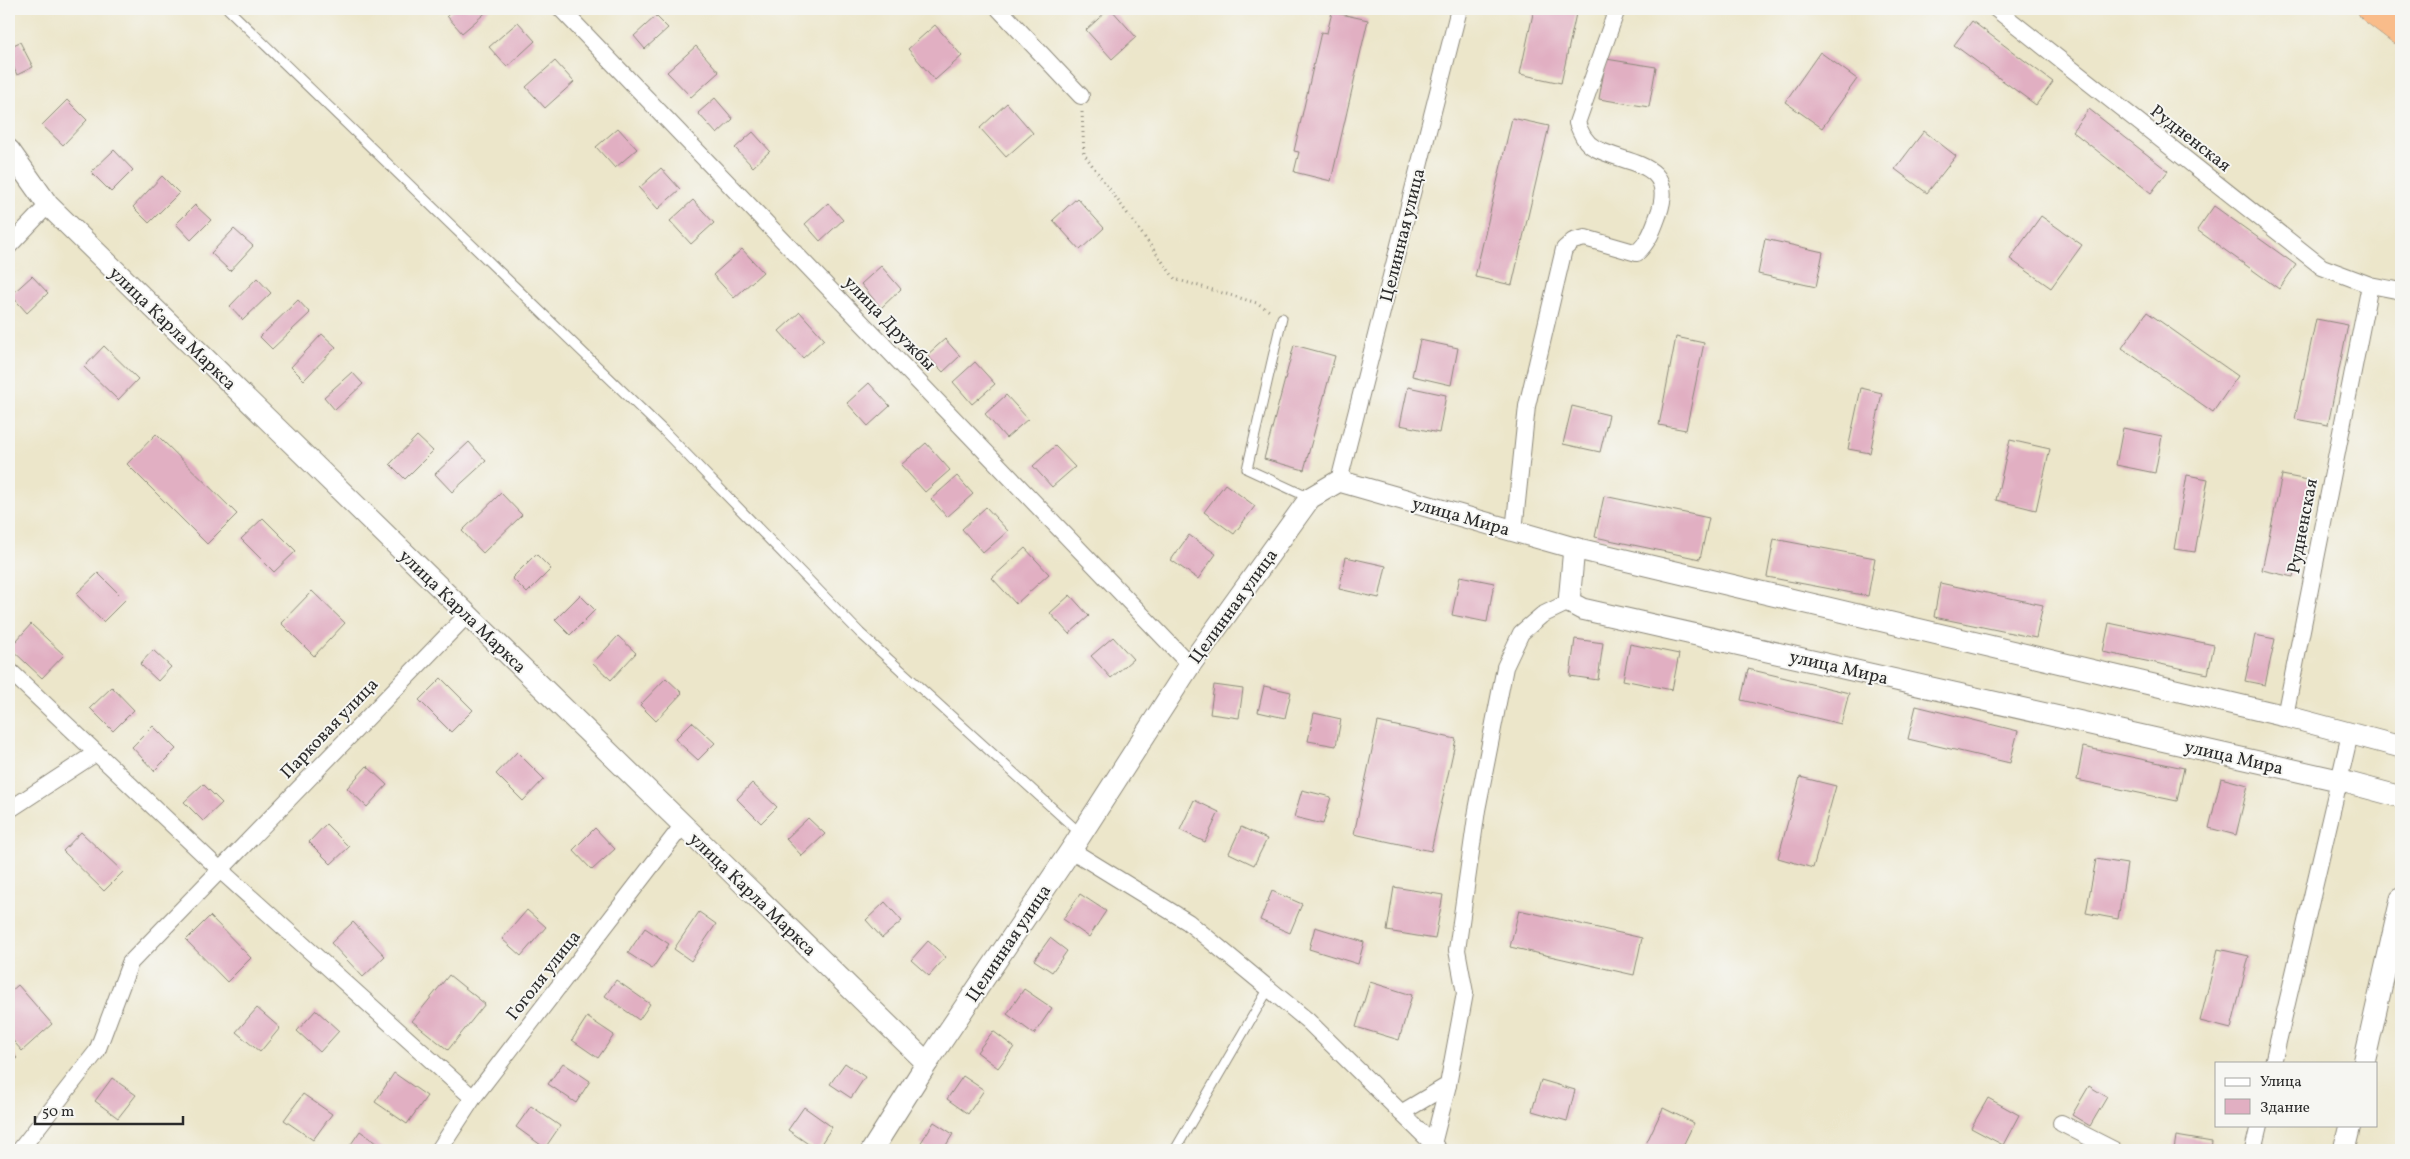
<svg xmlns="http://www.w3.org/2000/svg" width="2410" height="1159" font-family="Vollkorn,serif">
  <rect width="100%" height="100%" fill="#f6f6f2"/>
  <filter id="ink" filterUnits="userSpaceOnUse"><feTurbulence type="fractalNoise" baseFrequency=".02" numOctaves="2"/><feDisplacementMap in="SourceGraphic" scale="10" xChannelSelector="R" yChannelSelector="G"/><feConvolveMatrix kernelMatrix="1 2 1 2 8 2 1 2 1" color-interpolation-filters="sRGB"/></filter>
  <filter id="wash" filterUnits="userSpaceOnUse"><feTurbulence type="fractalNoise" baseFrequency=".0096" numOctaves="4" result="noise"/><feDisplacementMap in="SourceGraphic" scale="20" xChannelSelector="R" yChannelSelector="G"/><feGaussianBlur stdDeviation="1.12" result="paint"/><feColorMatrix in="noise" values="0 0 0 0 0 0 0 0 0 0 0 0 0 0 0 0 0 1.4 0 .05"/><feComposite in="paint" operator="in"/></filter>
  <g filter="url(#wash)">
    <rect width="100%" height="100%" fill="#ece6ca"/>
    <g id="blocks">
      <g fill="#e1afc2">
        <polygon points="455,9 490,9 462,33 447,16"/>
        <polygon points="1109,9 1111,9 1136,37 1112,59 1086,30"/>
        <polygon points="1534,9 1577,9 1561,83 1520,74"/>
        <polygon points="1332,12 1368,20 1331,181 1294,172 1299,152 1294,151 1321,32 1327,33"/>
        <polygon points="656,16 668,28 645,49 634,36"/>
        <polygon points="1972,21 2053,82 2036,105 1954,45"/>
        <polygon points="518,22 535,41 507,67 489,47"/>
        <polygon points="935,25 962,56 935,80 908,49"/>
        <polygon points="20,42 33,67 17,75 9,57 9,47"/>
        <polygon points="696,46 719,72 691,97 667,72"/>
        <polygon points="1820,52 1857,79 1822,128 1785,102"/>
        <polygon points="1606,59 1656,67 1649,107 1599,99"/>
        <polygon points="555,61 574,82 545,108 526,87"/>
        <polygon points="715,98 733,119 717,134 698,113"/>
        <polygon points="67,100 87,120 63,145 42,125"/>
        <polygon points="1007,103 1033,133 1006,157 980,128"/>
        <polygon points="2089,109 2168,171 2151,193 2072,131"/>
        <polygon points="1512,118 1549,126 1512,285 1475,277"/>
        <polygon points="618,128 637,149 615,168 596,147"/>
        <polygon points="1924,131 1956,156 1927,193 1895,169"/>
        <polygon points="753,132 770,151 753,167 735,148"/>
        <polygon points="114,150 133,170 111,192 91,172"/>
        <polygon points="661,168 680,189 658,209 639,188"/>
        <polygon points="162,176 179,193 149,223 133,207"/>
        <polygon points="1077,198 1104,228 1080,250 1053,220"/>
        <polygon points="693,200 714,223 691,244 670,221"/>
        <polygon points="828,203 843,220 820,241 805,224"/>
        <polygon points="195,205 211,220 191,240 176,224"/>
        <polygon points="2214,206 2296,265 2279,289 2197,230"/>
        <polygon points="2041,216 2082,245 2051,288 2010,259"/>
        <polygon points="234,229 253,246 230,271 211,253"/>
        <polygon points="1765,239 1823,252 1816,287 1758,274"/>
        <polygon points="742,249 763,272 734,298 713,275"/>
        <polygon points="881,266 901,289 881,308 861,284"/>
        <polygon points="32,276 48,293 27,313 11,295"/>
        <polygon points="257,278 271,293 243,320 230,306"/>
        <polygon points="298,300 310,313 272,349 260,337"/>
        <polygon points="800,312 824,339 803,358 779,331"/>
        <polygon points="2147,312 2238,376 2213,412 2122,348"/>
        <polygon points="2316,319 2348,325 2328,425 2295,419"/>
        <polygon points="322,334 336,347 304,380 291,367"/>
        <polygon points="1676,337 1704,343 1686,430 1659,425"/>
        <polygon points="945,339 960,356 943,372 927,355"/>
        <polygon points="1420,340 1458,348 1451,385 1412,376"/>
        <polygon points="1294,345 1335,356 1304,470 1264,459"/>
        <polygon points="104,346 138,379 118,400 84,367"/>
        <polygon points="975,362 995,384 972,404 953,382"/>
        <polygon points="352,372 363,384 335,410 324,397"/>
        <polygon points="869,383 890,406 868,426 847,403"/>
        <polygon points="1408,387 1446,395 1439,433 1400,425"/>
        <polygon points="1861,388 1882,393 1870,453 1848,449"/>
        <polygon points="1006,395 1028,419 1006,438 985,414"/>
        <polygon points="1572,406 1609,415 1600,452 1563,444"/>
        <polygon points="2123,428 2162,436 2155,473 2116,465"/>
        <polygon points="156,434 237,514 207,544 127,464"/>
        <polygon points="417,436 433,451 405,479 390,464"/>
        <polygon points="2010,440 2050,449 2036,510 1996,500"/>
        <polygon points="469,442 486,461 452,492 435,474"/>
        <polygon points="926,443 950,470 925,492 901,465"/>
        <polygon points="1055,446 1075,467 1052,487 1033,466"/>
        <polygon points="2187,475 2208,479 2195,552 2174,549"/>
        <polygon points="2282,475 2313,481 2293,577 2262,570"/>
        <polygon points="957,476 973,494 947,517 931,499"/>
        <polygon points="1225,484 1255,506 1234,534 1204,512"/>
        <polygon points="501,493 522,515 483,553 462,531"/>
        <polygon points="1604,496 1709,518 1700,559 1595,537"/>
        <polygon points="986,507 1008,531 983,553 962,529"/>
        <polygon points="263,518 296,551 274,572 241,539"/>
        <polygon points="1189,535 1216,554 1198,579 1171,560"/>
        <polygon points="1774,539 1875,558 1868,596 1767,577"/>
        <polygon points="1025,548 1049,574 1016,604 992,578"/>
        <polygon points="536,554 551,569 527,593 512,578"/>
        <polygon points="1346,557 1386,566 1379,598 1339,589"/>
        <polygon points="98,573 125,600 103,622 76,594"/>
        <polygon points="1460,576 1494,583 1487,622 1452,615"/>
        <polygon points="1940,583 2043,605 2036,638 1934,617"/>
        <polygon points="312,591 345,623 314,656 281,623"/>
        <polygon points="580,595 595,610 570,635 555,620"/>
        <polygon points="1070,595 1089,616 1069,634 1050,613"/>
        <polygon points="2109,623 2214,645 2208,674 2103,652"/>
        <polygon points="31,624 64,655 42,678 10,648"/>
        <polygon points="2255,635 2275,639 2265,685 2245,681"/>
        <polygon points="618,636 636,653 611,680 593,663"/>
        <polygon points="1113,637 1133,659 1111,678 1091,656"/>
        <polygon points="1575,639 1603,643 1598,680 1570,676"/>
        <polygon points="1630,644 1679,654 1672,690 1623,680"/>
        <polygon points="153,650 171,667 158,681 140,664"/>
        <polygon points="1748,669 1849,693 1841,724 1741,700"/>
        <polygon points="441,678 473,710 451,732 419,700"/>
        <polygon points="666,678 682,693 656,721 640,705"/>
        <polygon points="1214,685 1243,689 1239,718 1210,714"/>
        <polygon points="1264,686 1291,692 1285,718 1258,712"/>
        <polygon points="112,687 134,710 113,731 90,708"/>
        <polygon points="1916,706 2018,731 2010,763 1908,739"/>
        <polygon points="1314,713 1341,719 1336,746 1308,741"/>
        <polygon points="692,722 715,743 698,760 675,739"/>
        <polygon points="1378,722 1456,739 1431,851 1354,834"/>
        <polygon points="153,726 176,749 154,771 132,747"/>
        <polygon points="2083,747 2184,768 2177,801 2077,780"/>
        <polygon points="517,752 544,779 523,801 496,774"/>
        <polygon points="367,766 387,785 367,807 347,788"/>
        <polygon points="1800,777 1836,786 1813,868 1778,858"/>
        <polygon points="2221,778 2248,785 2236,835 2209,828"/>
        <polygon points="752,783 777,807 761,823 737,799"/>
        <polygon points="203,784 222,803 203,821 184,802"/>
        <polygon points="1302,790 1331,797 1323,824 1294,817"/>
        <polygon points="1194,800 1219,812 1205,842 1180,830"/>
        <polygon points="808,818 825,834 802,856 786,839"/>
        <polygon points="326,824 349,847 331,864 309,842"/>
        <polygon points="1241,827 1267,839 1254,865 1229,853"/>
        <polygon points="595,828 615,849 592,870 573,850"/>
        <polygon points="81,832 123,872 104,891 63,851"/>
        <polygon points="2096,859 2127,864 2118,919 2086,913"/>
        <polygon points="1394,887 1443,895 1435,939 1387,931"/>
        <polygon points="1272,891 1302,904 1290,933 1260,920"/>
        <polygon points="1080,894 1106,911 1089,937 1063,919"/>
        <polygon points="885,902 902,921 882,938 866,920"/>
        <polygon points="527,910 546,927 521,956 502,939"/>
        <polygon points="1519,910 1642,938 1634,975 1510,947"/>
        <polygon points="699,912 716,924 691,961 674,949"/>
        <polygon points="210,916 251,958 227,982 186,940"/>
        <polygon points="353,922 385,956 363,977 331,943"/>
        <polygon points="1315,927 1364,942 1358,964 1309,949"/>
        <polygon points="645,928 669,944 652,969 628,953"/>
        <polygon points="1050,938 1067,951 1052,972 1034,960"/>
        <polygon points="928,941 946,957 929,976 911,960"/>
        <polygon points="2218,949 2249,956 2231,1029 2200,1021"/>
        <polygon points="449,975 485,1004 448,1050 412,1021"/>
        <polygon points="616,980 650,1004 639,1020 605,996"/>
        <polygon points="1370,982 1412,995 1399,1040 1356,1027"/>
        <polygon points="18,985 52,1024 22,1051 9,1036 9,993"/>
        <polygon points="1024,989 1052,1008 1034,1034 1007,1014"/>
        <polygon points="257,1008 280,1028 260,1052 236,1032"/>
        <polygon points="316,1010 339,1031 320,1052 297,1031"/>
        <polygon points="587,1017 614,1035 598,1058 572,1040"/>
        <polygon points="993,1031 1014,1047 998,1068 977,1052"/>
        <polygon points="9,1049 17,1058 9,1065"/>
        <polygon points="563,1063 590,1081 576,1103 548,1084"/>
        <polygon points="845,1063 865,1077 851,1098 830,1084"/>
        <polygon points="394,1073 427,1096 407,1124 375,1102"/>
        <polygon points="963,1076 984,1090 968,1114 947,1099"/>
        <polygon points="112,1078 136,1095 118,1118 95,1101"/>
        <polygon points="1541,1080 1575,1090 1567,1121 1532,1111"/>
        <polygon points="2089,1086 2107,1097 2090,1126 2072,1115"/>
        <polygon points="303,1094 332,1114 313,1140 284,1120"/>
        <polygon points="1988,1098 2019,1115 2003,1145 1971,1128"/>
        <polygon points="531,1106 560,1126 545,1148 516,1127"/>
        <polygon points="804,1107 832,1127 817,1150 788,1130"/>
        <polygon points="1663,1108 1694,1123 1681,1150 1643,1150"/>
        <polygon points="934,1122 953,1134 943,1150 930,1150 920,1144"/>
        <polygon points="360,1131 384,1148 383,1150 347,1150"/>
        <polygon points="2176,1136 2212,1142 2211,1150 2174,1150"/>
      </g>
    </g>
  </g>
  <g filter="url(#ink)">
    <use href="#blocks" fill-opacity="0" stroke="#8c887a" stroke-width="1"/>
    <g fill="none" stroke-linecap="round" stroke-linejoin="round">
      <g stroke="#8c887a" stroke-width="11">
        <g id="service">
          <polyline points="228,9 664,431 860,633 1081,834"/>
          <polyline points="1282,318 1247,469 1310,498"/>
          <polyline points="1175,1150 1269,988"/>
        </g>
      </g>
      <g stroke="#8c887a" stroke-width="18">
        <g id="minor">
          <polyline points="561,9 1190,665"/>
          <polyline points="999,9 1081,96"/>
          <polyline points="1996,9 2322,267 2370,285 2401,291"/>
          <polyline points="9,246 48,205"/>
          <polyline points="1339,481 1459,9"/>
          <path d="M1514 531 1527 406 1564 249 1573 241 1585 238 1637 253C1650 240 1653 229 1659 213 1677 161 1626 165 1595 148 1585 143 1581 133 1577 123L1617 9"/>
          <polyline points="9,670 219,869 473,1098"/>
          <polyline points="2285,716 2370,285"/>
          <polyline points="9,810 96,753"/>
          <polyline points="1071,850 1188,922 1308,1021 1439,1150"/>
          <polyline points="2273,1063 2350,734"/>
          <polyline points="1401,1113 1448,1085 1465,993 1457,950 1477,810 1505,667 1521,633 1542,615 1569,602"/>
          <polyline points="2061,1123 2114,1150"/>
          <polyline points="1433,1144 1448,1085"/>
          <polyline points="20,1150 97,1051 130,963 467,615"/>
          <polyline points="439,1150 473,1098 682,826"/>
          <polyline points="2253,1150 2259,1125"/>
        </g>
      </g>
      <g stroke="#8c887a" stroke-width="23">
        <g id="tertiary">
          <polyline points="9,150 48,205 927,1063"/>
          <polyline points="1574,548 1569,602 1582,609 2338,780 2401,797"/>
          <polyline points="2364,1063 2401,899"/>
          <polyline points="872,1150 927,1063 1071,850 1190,665 1310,498 1339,481 1574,548 2285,716 2401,747"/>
          <polyline points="2344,1150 2350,1125"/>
        </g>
      </g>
      <g stroke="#8c887a" stroke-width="29">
        <polyline id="trunk" points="2372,9 2401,31"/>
      </g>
      <polyline stroke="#8c887a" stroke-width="3" stroke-dasharray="1 4" stroke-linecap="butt" points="1082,112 1084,154 1175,279 1257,303 1271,312"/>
      <use href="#service" stroke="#fff" stroke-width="9"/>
      <use href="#minor" stroke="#fff" stroke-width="16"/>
      <use href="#tertiary" stroke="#fff" stroke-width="21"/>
      <use href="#trunk" stroke="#f9bc8a" stroke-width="28"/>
    </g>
  </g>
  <g text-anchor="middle" stroke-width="4" stroke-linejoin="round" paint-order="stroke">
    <g font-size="18" fill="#2b2b2b" stroke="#f6f6f2">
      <text transform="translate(2191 138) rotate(38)" y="6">Рудненская</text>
      <text transform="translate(1402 235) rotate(-76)" y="6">Целинная улица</text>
      <text transform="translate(890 323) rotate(46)" y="6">улица Дружбы</text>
      <text transform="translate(173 328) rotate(44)" y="6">улица Карла Маркса</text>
      <text transform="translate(1461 516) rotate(16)" y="6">улица Мира</text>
      <text transform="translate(2302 526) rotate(-79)" y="6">Рудненская</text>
      <text transform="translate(1233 606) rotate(-54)" y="6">Целинная улица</text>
      <text transform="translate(463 611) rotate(44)" y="6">улица Карла Маркса</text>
      <text transform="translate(1839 667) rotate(13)" y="6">улица Мира</text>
      <text transform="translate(329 728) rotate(-46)" y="6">Парковая улица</text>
      <text transform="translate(2234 757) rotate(13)" y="6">улица Мира</text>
      <text transform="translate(753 894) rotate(44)" y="6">улица Карла Маркса</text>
      <text transform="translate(1008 943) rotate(-56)" y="6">Целинная улица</text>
      <text transform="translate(543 975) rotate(-52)" y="6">Гоголя улица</text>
    </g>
  </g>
  <rect width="2410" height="1159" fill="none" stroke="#f6f6f2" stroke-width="30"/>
  <rect x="2215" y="1062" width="162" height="65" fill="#f6f6f2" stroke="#a5a5a2"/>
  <rect x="2225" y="1078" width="25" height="8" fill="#ffffff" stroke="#a5a5a2"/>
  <text x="2260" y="1086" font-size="15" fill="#2b2b2b">Улица</text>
  <rect x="2225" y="1099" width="25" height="15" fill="#e1afc2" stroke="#a5a5a2"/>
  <text x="2260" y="1112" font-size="15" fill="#2b2b2b">Здание</text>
  <path d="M35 1116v8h148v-8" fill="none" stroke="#2b2b2b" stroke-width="2.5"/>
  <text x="42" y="1116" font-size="15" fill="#2b2b2b" stroke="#f6f6f2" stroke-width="4" paint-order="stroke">50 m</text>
</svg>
